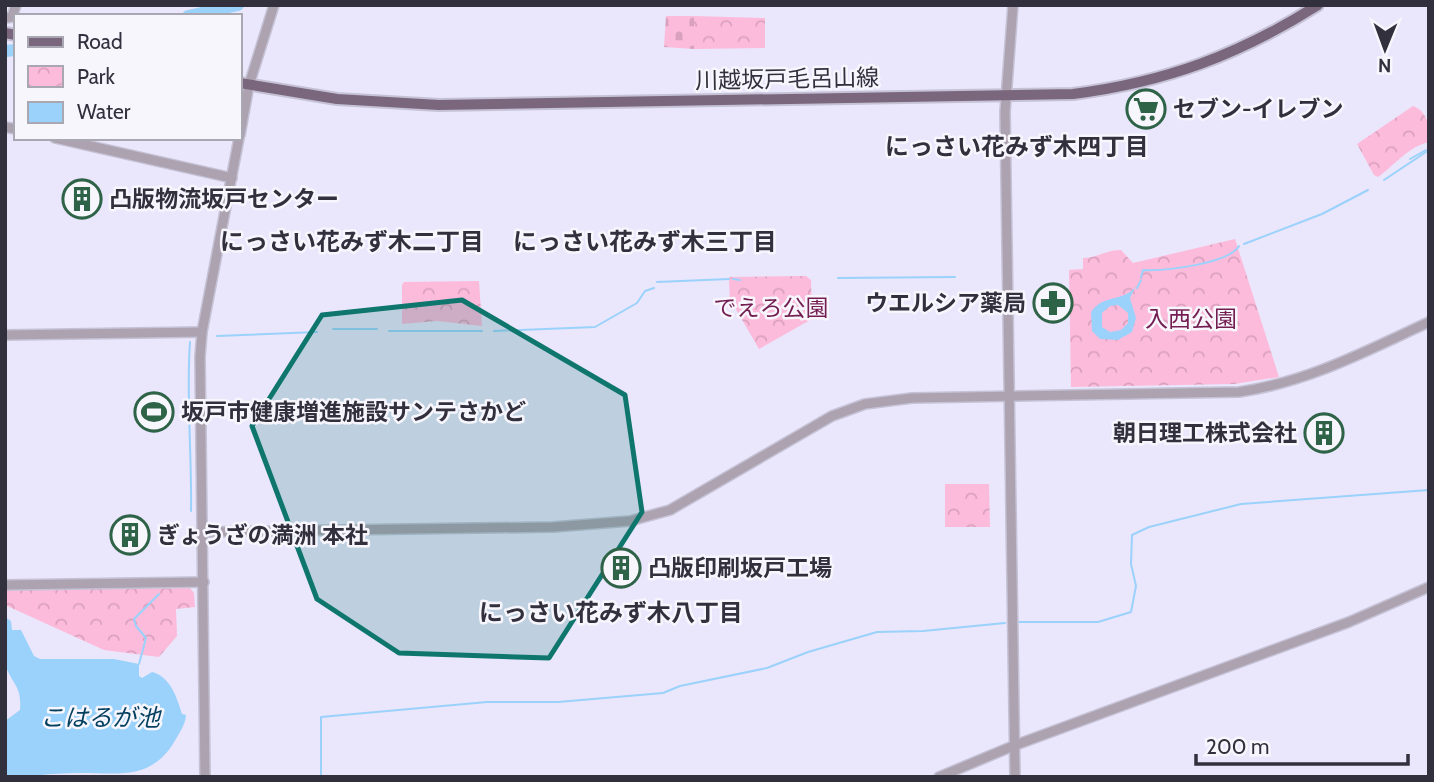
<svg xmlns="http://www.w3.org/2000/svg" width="1434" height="782" font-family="Cabin,'Noto Sans JP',sans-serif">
  <defs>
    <pattern id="cemetery-stones" width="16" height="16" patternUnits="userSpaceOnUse" patternTransform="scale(1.75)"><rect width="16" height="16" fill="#fdbbdb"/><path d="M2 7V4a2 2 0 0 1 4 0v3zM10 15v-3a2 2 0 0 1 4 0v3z" fill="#d9a1bd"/></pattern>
    <pattern id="park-crowns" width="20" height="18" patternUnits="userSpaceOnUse" patternTransform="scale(1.75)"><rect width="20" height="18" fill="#fdbbdb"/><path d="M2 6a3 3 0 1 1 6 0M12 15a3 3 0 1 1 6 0" fill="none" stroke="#d9a1bd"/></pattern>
  </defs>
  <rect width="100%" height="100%" fill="#eae6fc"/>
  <polygon fill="url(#cemetery-stones)" points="666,16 694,16 694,49 664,47"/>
  <g fill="url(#park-crowns)">
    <polygon points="694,16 765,18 765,48 694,49"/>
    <path d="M1413 106C1429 112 1429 128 1429 142 1409 146 1395 165 1378 177L1374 175 1357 144Z"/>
    <path d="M1235 239 1279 377 1234 384 1071 387 1069 270 1083 269V258C1097 258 1106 250 1121 250L1133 263Z"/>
    <polygon points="806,276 811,280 812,319 759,349 734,306 730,306 729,277"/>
    <polygon points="479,281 482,326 437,321 402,324 402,285 404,282"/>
    <polygon points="945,484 989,484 990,527 945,527"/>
    <polygon points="190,588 194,593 195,607 176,609 177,636 159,657 104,650 5,605 5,590"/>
  </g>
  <g fill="#9bd2fb" fill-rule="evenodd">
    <path d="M1136 286 1130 298 1136 318 1132 332 1118 340 1100 339 1092 331 1091 312C1104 293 1123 303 1136 286ZM1118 305 1128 313V323L1121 330 1110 332 1102 327V313L1110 306Z"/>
    <path d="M5 617 11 621 12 630H21L34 656 40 659H114L139 664V676L142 678 152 672C171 677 177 698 182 714L186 715C186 724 178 735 173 744 148 782 116 772 76 773 52 773 29 777 5 777V721L20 710C22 684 11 685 5 663 2 650 5 631 5 617Z"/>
  </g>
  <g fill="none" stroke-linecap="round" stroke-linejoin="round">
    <g stroke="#9bd2fb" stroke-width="2">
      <polyline points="1410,159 1426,150"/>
      <polyline points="1384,180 1429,150"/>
      <polyline points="1244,244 1322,214 1368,190"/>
      <path d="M1141 277 1143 270C1165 271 1228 264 1239 246"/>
      <polyline points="838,278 955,277"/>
      <polyline points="733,279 740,280"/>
      <polyline points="657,282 729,279"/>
      <polyline points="1137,288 1141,280"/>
      <polyline points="333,329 377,329"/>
      <polyline points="389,331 482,331"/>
      <polyline points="494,331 595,327 637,303 645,291 654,288"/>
      <polyline points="217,336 317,332"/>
      <path d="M190 342C186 397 192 454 191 511"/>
      <polyline points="1019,622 1098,622 1131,612 1136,586 1131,564 1132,535 1149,527 1241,504 1429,490"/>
      <polyline points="139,664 146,638 136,626 134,619 159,594"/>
      <polyline points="321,777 321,717 487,702 558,702 663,693 680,686 767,668 808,652 877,632 923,631 1005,623"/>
    </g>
    <g stroke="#9bd2fb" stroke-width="12">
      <polyline points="188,16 238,5"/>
      <polyline points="5,51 16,50"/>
    </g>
    <g stroke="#c5c2d6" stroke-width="12">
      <g id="tertiary">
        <polyline points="1013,5 1005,112 1015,777"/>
        <polyline points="5,18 12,17 16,5"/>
        <polyline points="5,127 16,129"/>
        <polyline points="240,135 249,85 274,5"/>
        <polyline points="55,138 232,178"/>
        <polyline points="5,335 202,332"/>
        <path d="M203 532 553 527 630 521 670 510 832 416 865 404 912 398 1239 392C1308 382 1366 351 1429 322"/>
        <polyline points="5,585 204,582"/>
        <polyline points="205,777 200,357 202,332 239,138"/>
        <polyline points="939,777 1013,746 1349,622 1429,587"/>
      </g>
    </g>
    <g stroke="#c5c2d6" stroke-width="14">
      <g id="primary">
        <polyline points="5,33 16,35"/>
        <path d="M240 83 337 99 439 105 1073 94C1166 82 1239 55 1318 5"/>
      </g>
    </g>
    <use href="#tertiary" stroke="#ada2af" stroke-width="9"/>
    <use href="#primary" stroke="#7a667d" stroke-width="10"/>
  </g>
  <path fill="#0f766e" fill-opacity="0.2" stroke="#0f766e" stroke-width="5" stroke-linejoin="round" d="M462 300 625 395 642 512 549 658 399 653 317 599 252 426 322 315Z"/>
  <defs>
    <g id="supermarket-ring" transform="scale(2.0125)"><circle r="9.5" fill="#f7f6fd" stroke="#2e6348" stroke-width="1.5"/><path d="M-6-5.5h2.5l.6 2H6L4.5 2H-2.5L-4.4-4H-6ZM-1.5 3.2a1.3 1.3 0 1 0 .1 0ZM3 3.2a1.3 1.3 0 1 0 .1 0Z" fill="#2e6348"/></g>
    <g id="building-ring" transform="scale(2.0125)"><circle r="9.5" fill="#f7f6fd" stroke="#2e6348" stroke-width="1.5"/><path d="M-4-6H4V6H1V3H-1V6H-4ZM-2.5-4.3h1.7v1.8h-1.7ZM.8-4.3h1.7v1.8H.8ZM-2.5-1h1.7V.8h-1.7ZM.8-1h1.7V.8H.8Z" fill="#2e6348"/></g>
    <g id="pharmacy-ring" transform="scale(2.0125)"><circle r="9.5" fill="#f7f6fd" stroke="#2e6348" stroke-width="1.5"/><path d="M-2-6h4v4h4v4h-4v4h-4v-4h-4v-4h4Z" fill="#2e6348"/></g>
    <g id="stadium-ring" transform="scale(2.0125)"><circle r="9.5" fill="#f7f6fd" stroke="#2e6348" stroke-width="1.5"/><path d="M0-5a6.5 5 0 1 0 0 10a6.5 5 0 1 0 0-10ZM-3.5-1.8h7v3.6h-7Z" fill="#2e6348"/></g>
  </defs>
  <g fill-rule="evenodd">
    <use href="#supermarket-ring" x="1146" y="109"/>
    <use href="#building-ring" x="82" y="199"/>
    <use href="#pharmacy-ring" x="1053" y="303"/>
    <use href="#stadium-ring" x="154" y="412"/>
    <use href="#building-ring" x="1324" y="433"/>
    <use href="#building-ring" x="130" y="535"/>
    <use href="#building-ring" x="621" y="568"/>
  </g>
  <g text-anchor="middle" stroke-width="5" stroke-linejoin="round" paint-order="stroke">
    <g font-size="23" fill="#33303e" stroke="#f7f6fd">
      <text transform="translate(787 79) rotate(-1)" y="8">川越坂戸毛呂山線</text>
    </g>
    <g font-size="23" font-weight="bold" fill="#33303e" stroke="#f7f6fd" text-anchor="start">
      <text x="1173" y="117">セブン-イレブン</text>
      <text x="109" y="207">凸版物流坂戸センター</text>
      <text x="1026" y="311" text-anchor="end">ウエルシア薬局</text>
      <text x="181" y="420">坂戸市健康増進施設サンテさかど</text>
      <text x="1297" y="441" text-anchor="end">朝日理工株式会社</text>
      <text x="157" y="543">ぎょうざの満洲 本社</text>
      <text x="648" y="576">凸版印刷坂戸工場</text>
    </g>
    <g font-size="23" fill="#731d50" stroke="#f7f6fd">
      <text x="771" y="316">でえろ公園</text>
      <text x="1191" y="327">入西公園</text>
    </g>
    <g font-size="24" font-weight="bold" fill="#33303e" stroke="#f7f6fd">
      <text x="1017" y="155">にっさい花みず木四丁目</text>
      <text x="352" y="250">にっさい花みず木二丁目</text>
      <text x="645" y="250">にっさい花みず木三丁目</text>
      <text x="611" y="621">にっさい花みず木八丁目</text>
    </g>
    <g font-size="24" font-style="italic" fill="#023e5e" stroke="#f7f6fd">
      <text x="100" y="726">こはるが池</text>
    </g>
  </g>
  <rect width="1434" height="782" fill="none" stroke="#33303e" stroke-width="14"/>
  <rect x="14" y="14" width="228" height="126" fill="#f7f6fd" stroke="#a9a7b1" stroke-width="2"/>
  <rect x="28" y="37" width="35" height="10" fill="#7a667d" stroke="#a9a7b1" stroke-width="2"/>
  <text x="77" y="49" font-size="21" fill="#33303e">Road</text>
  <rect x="28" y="66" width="35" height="21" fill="url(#park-crowns)" stroke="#a9a7b1" stroke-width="2"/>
  <text x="77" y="84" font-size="21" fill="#33303e">Park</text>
  <rect x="28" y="102" width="35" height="21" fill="#9bd2fb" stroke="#a9a7b1" stroke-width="2"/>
  <text x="77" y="119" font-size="21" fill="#33303e">Water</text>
  <g transform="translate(1385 49) rotate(181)" stroke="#f7f6fd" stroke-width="5" paint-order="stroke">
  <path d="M0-5L12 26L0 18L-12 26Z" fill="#33303e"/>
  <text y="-10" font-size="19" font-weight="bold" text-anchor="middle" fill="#33303e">N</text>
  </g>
  <path d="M1196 754v10h212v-10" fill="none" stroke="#33303e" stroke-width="3.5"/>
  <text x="1206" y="754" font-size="21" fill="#33303e" stroke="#f7f6fd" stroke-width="5" paint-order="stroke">200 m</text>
</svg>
